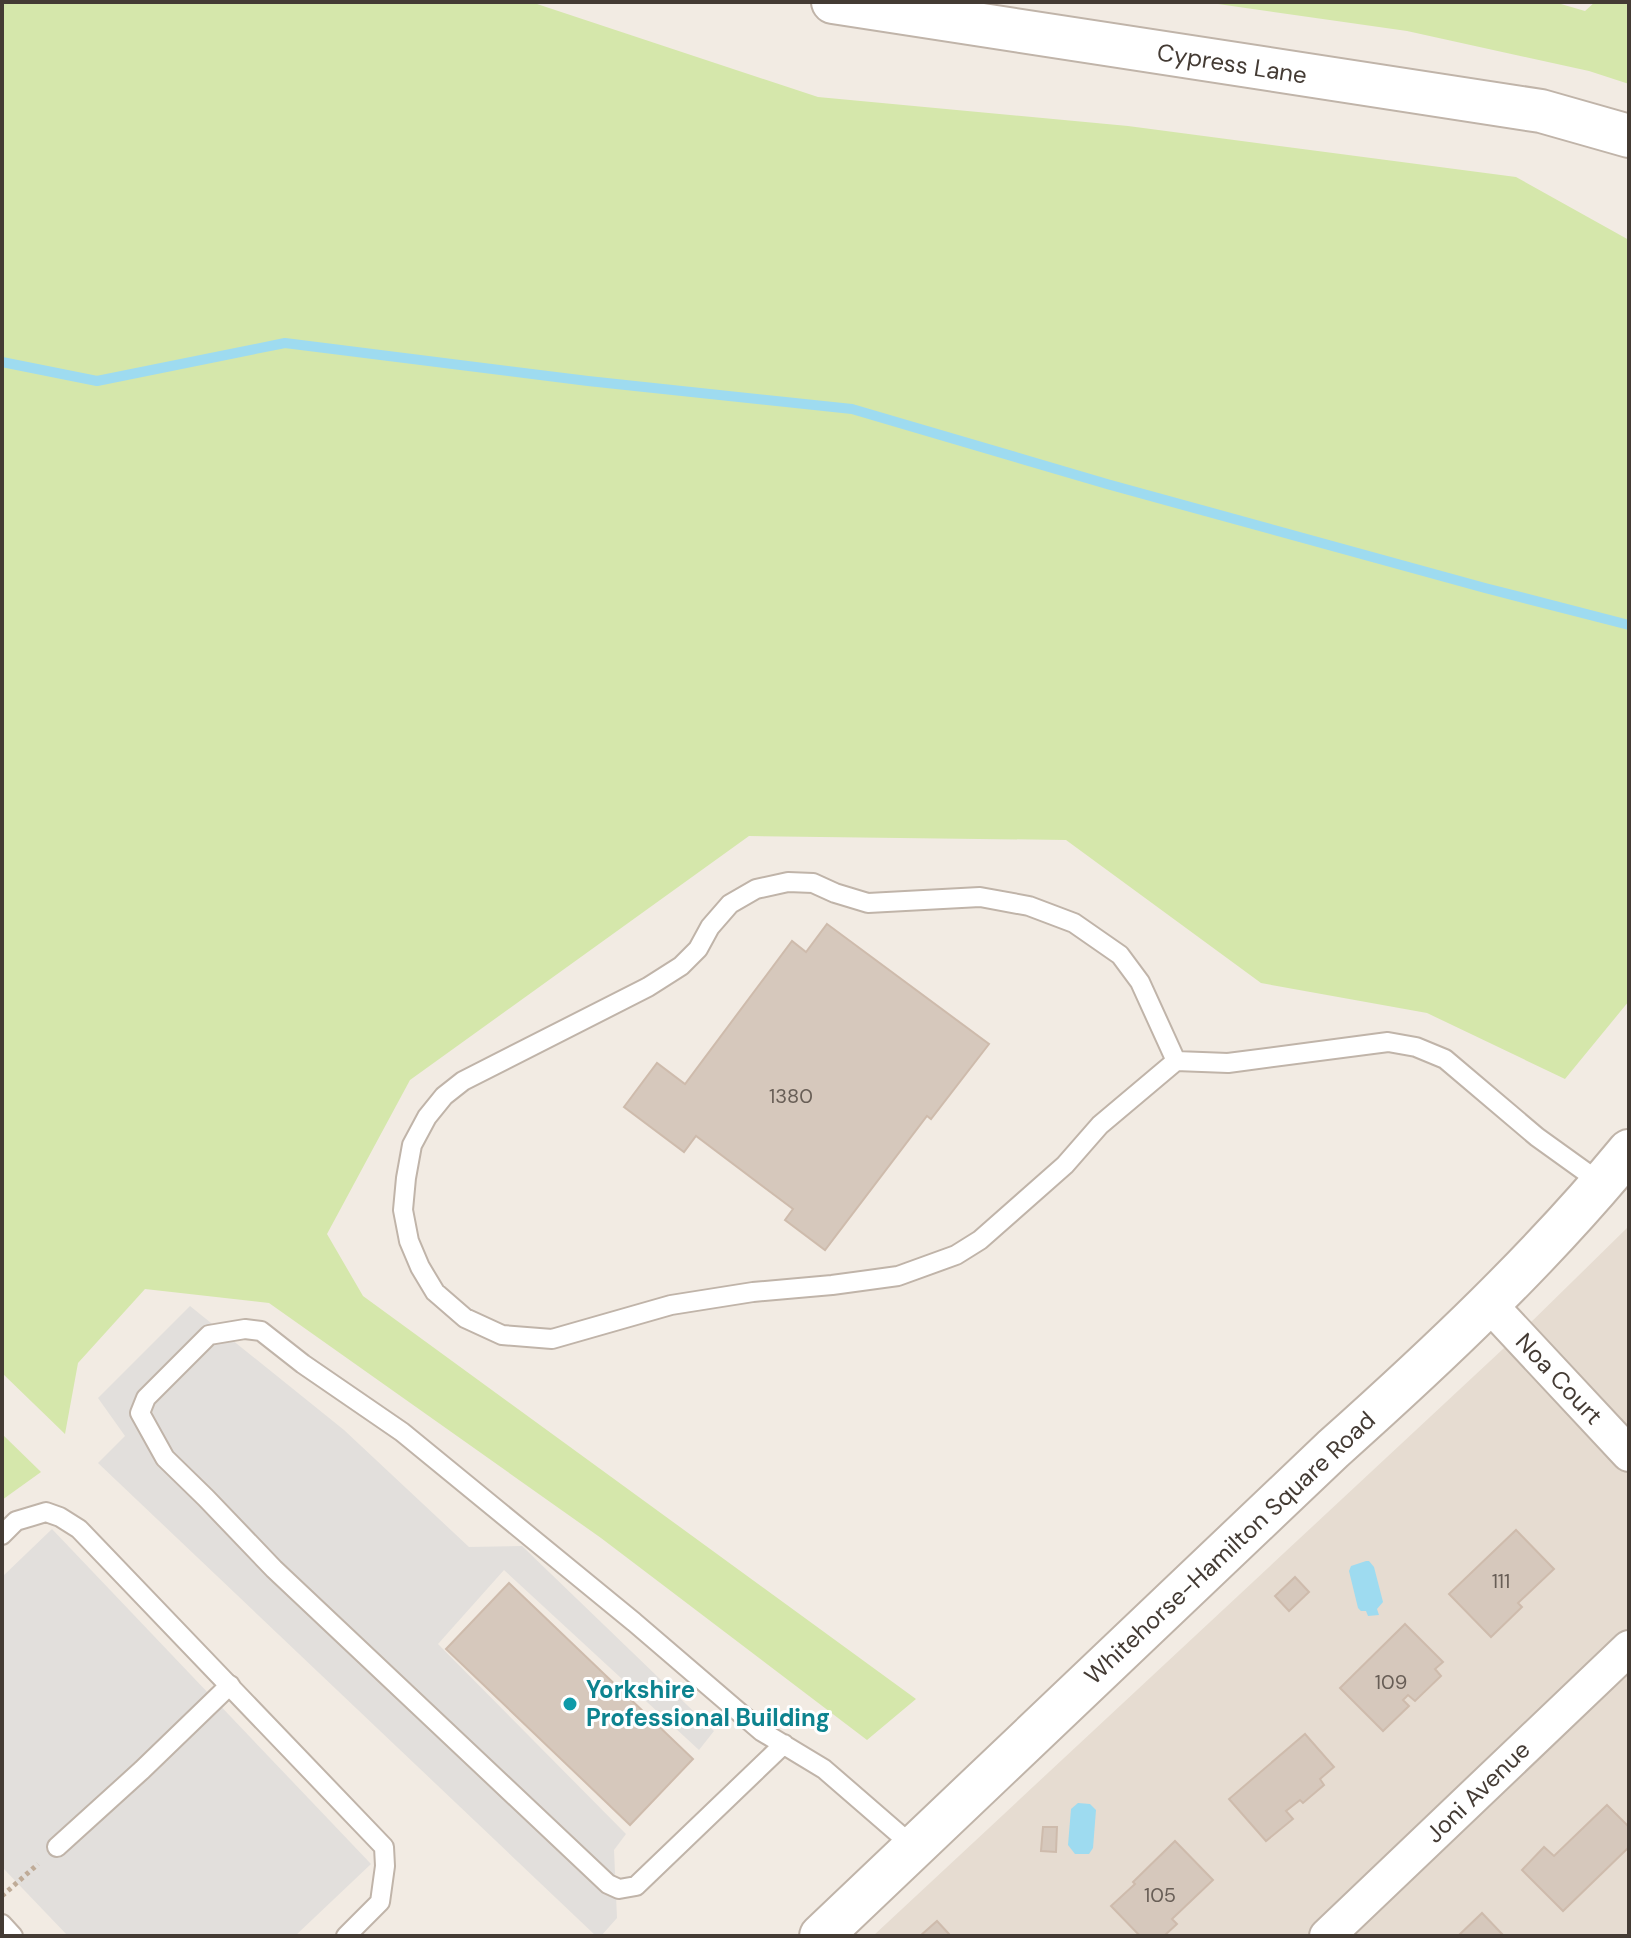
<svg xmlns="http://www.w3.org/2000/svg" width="1631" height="1938" font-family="'DM Sans',sans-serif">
  <rect width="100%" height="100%" fill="#f2ebe3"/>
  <polygon fill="#e6dcd1" points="1629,1226 1629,1936 873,1936 1518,1335"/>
  <g fill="#d5e7ab">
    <polygon points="2,2 531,2 818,97 1128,126 1516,177 1629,240 1629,1001 1565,1079 1427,1013 1261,983 1066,840 749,836 410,1080 327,1234 363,1296 916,1699 867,1740 601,1538 269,1303 145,1289 78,1363 65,1434 2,1373"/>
    <polygon points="1204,2 1554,2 1585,11 1595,2 1629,2 1629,84 1589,71 1407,31"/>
    <polygon points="2,1434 41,1472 2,1500"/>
  </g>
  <g fill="#e2dfdc">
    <polygon points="190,1306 344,1430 469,1547 522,1546 714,1731 699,1750 504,1570 438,1644 626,1834 614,1850 617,1918 601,1936 596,1936 98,1463 125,1436 98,1398"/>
    <polygon points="52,1529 371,1864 295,1936 68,1936 2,1867 2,1577"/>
  </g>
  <g fill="#9edbf0">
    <polygon points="1366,1561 1369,1561 1374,1567 1383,1602 1377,1609 1379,1615 1368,1616 1366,1611 1361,1611 1358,1608 1349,1571 1351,1566"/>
    <polygon points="1078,1803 1090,1804 1096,1810 1093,1848 1089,1854 1075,1854 1068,1845 1071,1809"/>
  </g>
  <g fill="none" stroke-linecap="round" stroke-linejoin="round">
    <polyline stroke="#9edbf0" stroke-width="10" points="2,362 97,381 285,343 588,381 852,409 1107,484 1485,588 1629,625"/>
  </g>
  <g fill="#d6c8bc" stroke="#cebbac" stroke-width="2">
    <polygon points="827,924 989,1044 931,1119 927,1116 825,1250 785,1220 793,1209 696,1136 684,1152 624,1107 657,1063 685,1084 792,941 806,952"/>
    <polygon points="1516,1530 1554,1569 1518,1603 1522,1607 1491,1637 1449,1594"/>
    <polygon points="1295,1577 1309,1592 1289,1611 1275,1596"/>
    <polygon points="509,1583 693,1759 630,1825 446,1649"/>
    <polygon points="1405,1624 1443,1662 1435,1669 1441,1676 1415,1701 1408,1695 1403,1700 1409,1706 1383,1731 1340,1688"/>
    <polygon points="1305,1734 1334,1767 1320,1779 1324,1785 1303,1803 1300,1800 1286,1811 1293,1819 1266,1841 1229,1799"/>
    <polygon points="1607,1805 1629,1827 1629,1847 1563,1911 1522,1870 1544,1847 1554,1856"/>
    <polygon points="1043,1827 1057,1827 1056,1852 1041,1851"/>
    <polygon points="1175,1841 1213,1880 1172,1919 1177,1924 1164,1936 1140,1936 1111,1906 1135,1884 1133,1882"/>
    <polygon points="1482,1913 1504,1936 1458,1936"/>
    <polygon points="937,1921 949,1934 948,1936 920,1936"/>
  </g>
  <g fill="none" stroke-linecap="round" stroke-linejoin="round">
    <g stroke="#c0b4a9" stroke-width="22">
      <g id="service">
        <polyline points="1176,1061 1140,982 1120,955 1074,923 1029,906 980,897 868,903 835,893 813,883 788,882 756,889 730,904 710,927 698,949 681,966 648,987 463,1081 444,1096 427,1117 412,1145 406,1178 403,1210 409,1241 420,1267 435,1292 465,1318 502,1335 552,1339 671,1305 753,1292 832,1285 898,1276 956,1255 980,1240 1065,1165 1100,1125 1176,1061 1228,1063 1388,1042 1416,1047 1445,1059 1537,1137 1601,1183"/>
        <polyline points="2,1535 16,1521 46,1512 60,1517 79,1529 384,1847 385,1866 380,1902 346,1936"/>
        <polyline points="784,1744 636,1886 619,1889 608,1884 274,1569 206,1498 165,1458 140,1413 146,1398 209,1335 245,1329 261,1331 303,1364 402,1432 634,1622 761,1731 824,1769 914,1847"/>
        <polyline points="57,1847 142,1770 230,1685"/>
        <polyline points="2,1924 13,1936"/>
      </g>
    </g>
    <g stroke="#c0b4a9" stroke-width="38">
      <g id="minor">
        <polyline points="1489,1304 1629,1454"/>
        <polyline points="1327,1936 1629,1648"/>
      </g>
    </g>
    <g stroke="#c0b4a9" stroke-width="46">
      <g id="tertiary">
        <polyline points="833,2 1541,111 1629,136"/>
        <path d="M821 1936 1333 1449C1437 1356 1540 1259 1629 1151"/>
      </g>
    </g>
    <polyline stroke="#bfab97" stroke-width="5" stroke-dasharray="4 4" stroke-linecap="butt" points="2,1896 38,1864"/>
    <use href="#service" stroke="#fff" stroke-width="18"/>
    <use href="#minor" stroke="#fff" stroke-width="34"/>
    <use href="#tertiary" stroke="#fff" stroke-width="42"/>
  </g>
  <circle fill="#0f9aa8" stroke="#fff" stroke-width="3" cx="570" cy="1704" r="8"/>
  <g text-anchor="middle" stroke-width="6" stroke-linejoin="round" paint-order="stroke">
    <g font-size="20" fill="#685e56">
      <text x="791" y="1103">1380</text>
      <text x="1501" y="1588">111</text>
      <text x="1391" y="1689">109</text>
      <text x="1160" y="1902">105</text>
    </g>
    <g font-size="24" fill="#443b34" stroke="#fff">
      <text transform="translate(1232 64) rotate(9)" y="8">Cypress Lane</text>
      <text transform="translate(1559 1379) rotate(47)" y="8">Noa Court</text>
      <text transform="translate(1230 1548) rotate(-43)" y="8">Whitehorse-Hamilton Square Road</text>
      <text transform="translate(1478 1792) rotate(-44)" y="8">Joni Avenue</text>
    </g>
    <g font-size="24" font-weight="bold" fill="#0d838f" stroke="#fff" text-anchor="start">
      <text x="586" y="1698">Yorkshire<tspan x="586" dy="28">Professional Building</tspan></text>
    </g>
  </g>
  <rect width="1631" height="1938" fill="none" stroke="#443b34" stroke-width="8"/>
</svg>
